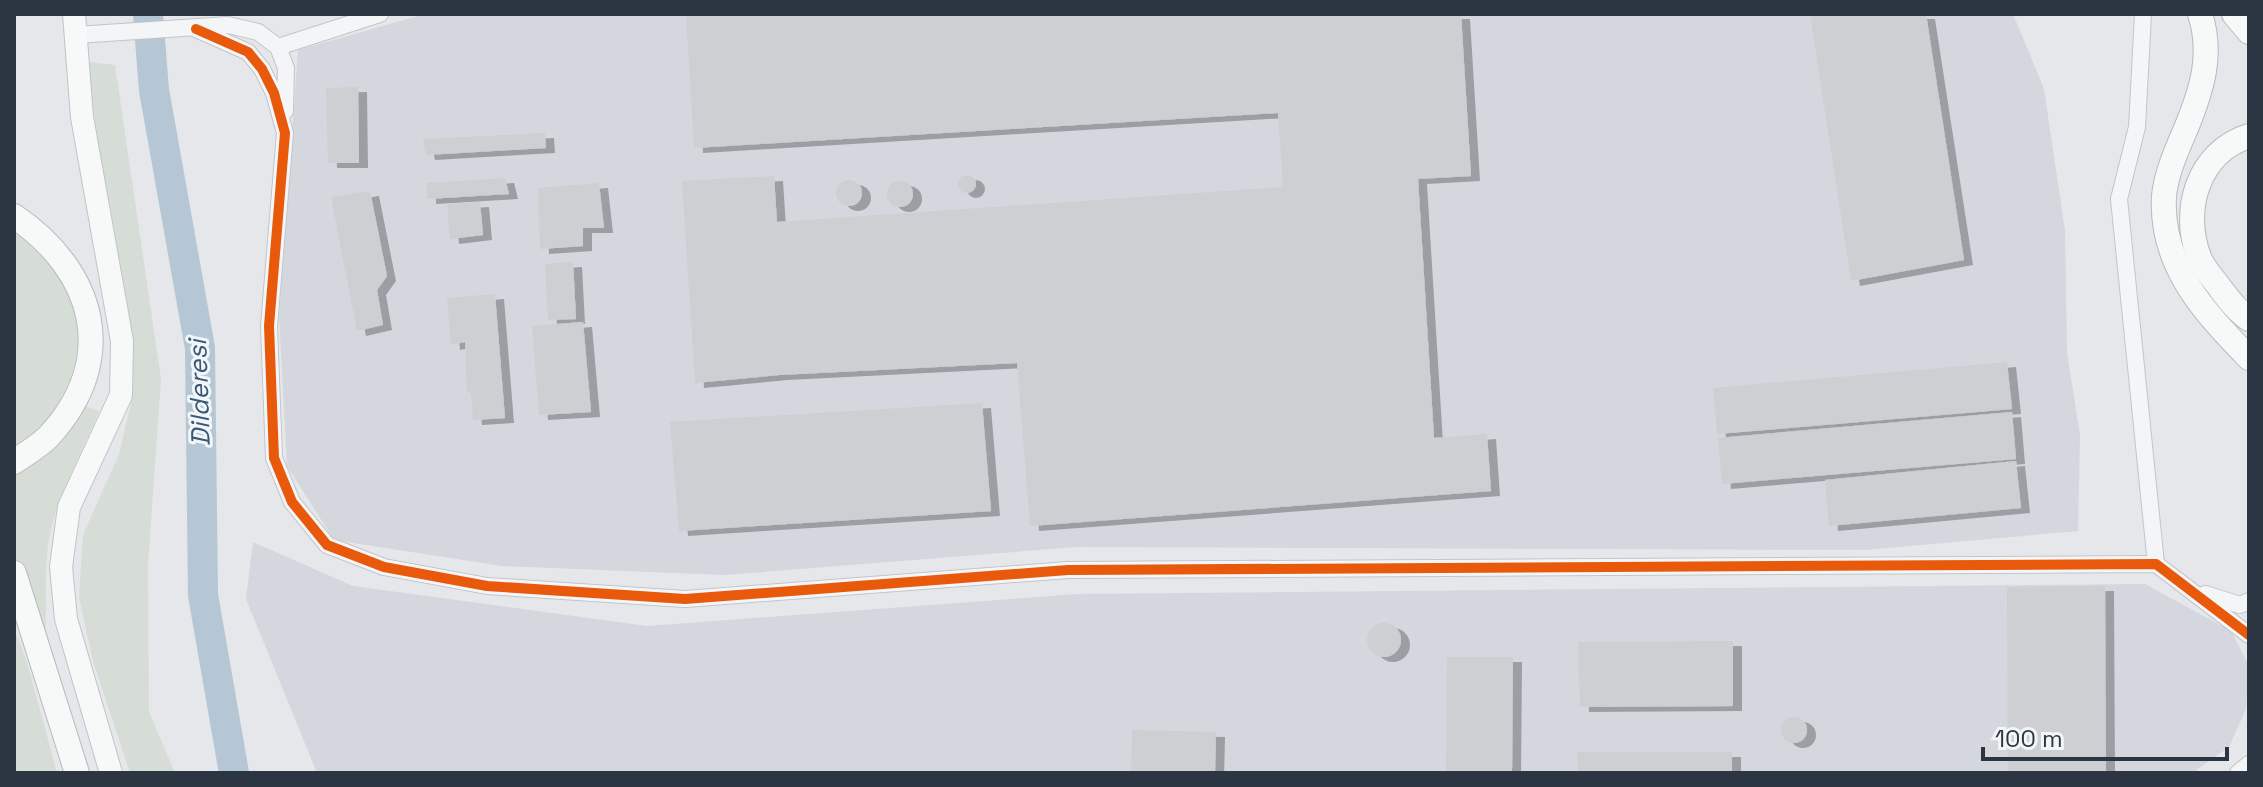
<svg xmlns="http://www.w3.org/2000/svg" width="2263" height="787" font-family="'Space Grotesk',sans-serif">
  <defs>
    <filter id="shadow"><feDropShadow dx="9" dy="5" stdDeviation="0" flood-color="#0004"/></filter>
  </defs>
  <rect width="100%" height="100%" fill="#e5e7ea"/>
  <g fill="#d4d7dd">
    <polygon points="425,14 2013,14 2044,89 2065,231 2067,353 2080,435 2078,531 1865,550 1077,547 725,575 502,566 334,540 287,466 279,317 298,50"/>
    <polygon points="253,542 353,586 647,626 1077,594 2145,584 2231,631 2249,666 2249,671 2246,709 2229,747 2192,773 317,773 246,599"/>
  </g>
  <g fill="#d6ddd6">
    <polygon points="89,62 115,65 161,379 148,565 149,712 175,773 130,773 93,661 79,597 83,535 119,454 133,394 130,332 113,221 92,116"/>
    <polygon points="14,226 41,250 72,292 80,347 70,389 39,430 14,446"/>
    <path d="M84 406 99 411C83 451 59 491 50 534 44 564 46 597 46 627L40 630 14 551V477L69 431Z"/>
    <polygon points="14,628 27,662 57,773 14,773"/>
  </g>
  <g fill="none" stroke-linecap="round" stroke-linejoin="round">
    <polyline stroke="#b5c6d4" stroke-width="30" points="148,14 154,90 200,348 203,595 234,773"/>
  </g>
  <g fill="#cdcfd2" filter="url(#shadow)">
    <polygon points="686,14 1461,14 1471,176 1418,179 1434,438 1487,434 1491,491 1030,526 1017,363 779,375 695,383 682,181 774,176 777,222 1283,187 1278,113 694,148"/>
    <polygon points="1810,14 1926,14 1964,260 1851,281"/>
    <polygon points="358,87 359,163 328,163 326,88"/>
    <polygon points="545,133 546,148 426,155 423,139"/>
    <circle cx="967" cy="184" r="9"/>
    <polygon points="505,178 509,194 427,199 427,183"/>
    <circle cx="849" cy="193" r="13"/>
    <circle cx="900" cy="194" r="13"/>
    <polygon points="599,183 604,228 583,228 583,246 540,249 538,188"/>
    <polygon points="370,191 387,276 377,290 383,325 357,331 331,197"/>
    <polygon points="480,202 483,235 450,239 447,204"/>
    <polygon points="573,262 576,319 548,320 545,264"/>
    <polygon points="495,294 505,418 473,420 471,393 467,392 465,342 451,345 447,298"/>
    <polygon points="583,322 591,412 539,415 532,326"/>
    <polygon points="2007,362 2012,409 1717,434 1713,388"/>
    <polygon points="982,403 991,511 679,531 670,422"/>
    <polygon points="2012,412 2016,459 1722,484 1718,438"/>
    <polygon points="2016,461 2021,508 1829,526 1825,480"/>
    <polygon points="2105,586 2106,773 2008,773 2007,587"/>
    <circle cx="1384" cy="640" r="17"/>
    <polygon points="1733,641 1733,706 1580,707 1578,642"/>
    <polygon points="1447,657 1513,657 1512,773 1446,773"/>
    <circle cx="1794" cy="730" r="13"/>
    <polygon points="1132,730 1216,732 1215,773 1131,773"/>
    <polygon points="1577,752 1732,752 1732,773 1578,773"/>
  </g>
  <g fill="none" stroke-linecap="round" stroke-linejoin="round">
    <g stroke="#c3c5c8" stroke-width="18">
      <g id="minor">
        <polyline points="2143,14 2137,127 2119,199 2156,564"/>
        <polyline points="196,29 248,52 262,69 274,93 285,133 269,326 274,458 292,502 327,545 384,567 487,586 685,599 1068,570 2156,564 2249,635"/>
        <polyline points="76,35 228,25 258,32 278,47 286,68 285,111"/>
        <polyline points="278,47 380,14"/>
        <polyline points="2205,594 2240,605 2249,601"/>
        <polyline points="2238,773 2249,764"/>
      </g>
    </g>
    <g stroke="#c1c4c7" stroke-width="24">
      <polyline id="major" points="74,14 82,117 122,341 121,395 69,507 61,567 66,619 111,773"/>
    </g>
    <g stroke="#b7babe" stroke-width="26">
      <g id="highway">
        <path d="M2200 14C2213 54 2202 89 2187 126 2178 147 2166 173 2164 196 2160 265 2204 312 2249 358"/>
        <polyline points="2234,14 2249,32"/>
        <path d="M2249 136C2198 152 2181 210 2199 257 2203 268 2213 278 2220 288 2228 299 2237 311 2249 319"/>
        <path d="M14 216C95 271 120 359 49 436 40 446 25 454 14 462"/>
        <polyline points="14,573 77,773"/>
      </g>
    </g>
    <use href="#minor" stroke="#f4f5f6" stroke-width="16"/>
    <use href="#major" stroke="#f7f8f8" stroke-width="22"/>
    <use href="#highway" stroke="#f7f8f8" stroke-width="24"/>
    <g stroke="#f3f6f8" stroke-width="15">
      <polyline id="cycleway" points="196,29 248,52 262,69 274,93 285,133 269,326 274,458 292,502 327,545 384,567 487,586 685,599 1068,570 2156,564 2249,635"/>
    </g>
    <use href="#cycleway" stroke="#e8590c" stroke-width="10"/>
  </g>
  <g text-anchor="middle" stroke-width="6" stroke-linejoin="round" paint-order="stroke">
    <g font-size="26" font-style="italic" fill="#375876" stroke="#f3f6f8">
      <text transform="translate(199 393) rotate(-92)" y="9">Dilderesi</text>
    </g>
  </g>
  <rect width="2263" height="787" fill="none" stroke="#2c3643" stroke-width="32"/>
  <path d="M1983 747v12h244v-12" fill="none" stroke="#2c3643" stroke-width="4"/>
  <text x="1995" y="747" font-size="24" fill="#2c3643" stroke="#f3f6f8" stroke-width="6" paint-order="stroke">100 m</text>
</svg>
